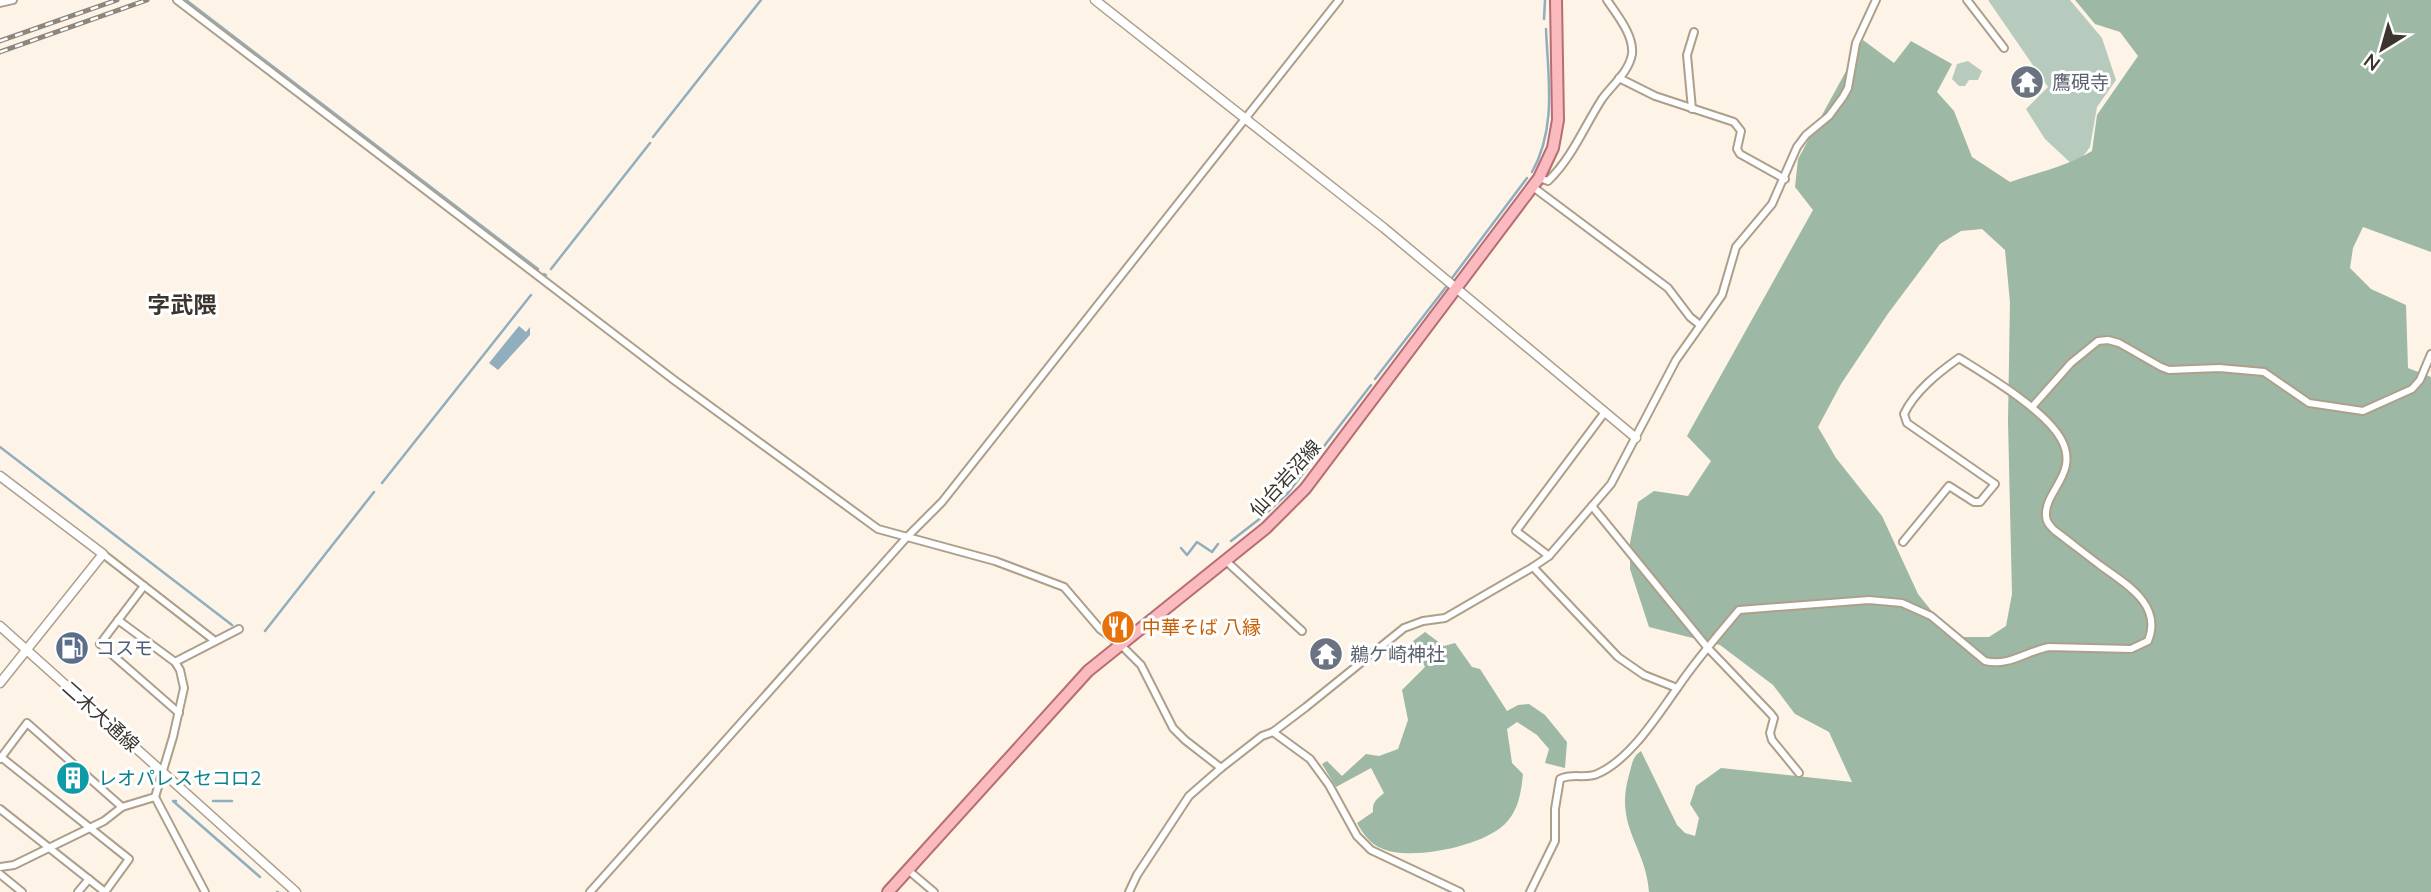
<svg xmlns="http://www.w3.org/2000/svg" width="2431" height="892" font-family="Mulish,'Noto Sans JP',sans-serif">
  <rect width="100%" height="100%" fill="#fdf4e7"/>
  <g fill="#b6cbbd">
    <polygon points="1988,0 2070,0 2102,38 2116,80 2097,107 2090,147 2075,167 2045,139 2026,109 2048,87"/>
    <polygon points="1968,61 1982,71 1978,80 1969,80 1965,86 1959,86 1952,79 1957,64"/>
  </g>
  <g fill="#9db8a5" fill-rule="evenodd">
    <path d="M2075 0H2431V252L2363 227 2353 248 2350 268 2371 289 2406 305 2408 368 2431 377V892H1649C1646 846 1614 827 1629 775 1632 765 1632 757 1641 751L1677 825 1685 833 1695 836 1699 818 1690 804 1696 786 1721 768 1852 782 1829 732 1795 714 1773 685 1720 645 1649 627 1630 569V543L1638 502 1654 491 1688 496 1711 461 1687 436 1813 210 1795 187 1798 159 1863 40 1894 63 1911 41 1952 64 1937 92 1954 111 1972 157 2010 182C2039 172 2065 167 2092 151L2097 115 2138 56 2120 32 2095 24ZM1982 229 2005 250 2010 302 2008 421 2012 594 2006 626 1989 637H1957L1938 619 1918 594 1882 516 1836 458 1818 427 1841 384 1887 315 1940 244 1961 231Z"/>
    <path d="M1425 632 1444 646 1455 643 1472 667 1480 669 1507 711 1518 705 1529 704 1545 715 1567 742 1565 768 1545 763 1549 749 1537 735 1517 722 1507 729 1512 763 1523 774C1521 792 1519 810 1505 824 1483 846 1412 861 1383 849 1370 844 1363 834 1357 823L1373 812C1372 802 1377 799 1384 793L1371 768 1336 787 1322 764 1327 761 1342 776 1366 754 1379 756 1398 749 1408 720 1402 690 1425 667 1413 641Z"/>
  </g>
  <polygon fill="#90aebe" points="519,326 526,332 530,327 530,335 498,370 489,363"/>
  <g fill="none" stroke-linecap="round" stroke-linejoin="round">
    <g stroke="#90aebe" stroke-width="2.5">
      <polyline points="186,0 538,269"/>
      <polyline points="1544,19 1545,0"/>
      <polyline points="653,137 761,0"/>
      <path d="M1532 172C1557 127 1548 78 1546 29"/>
      <polyline points="551,269 650,143"/>
      <polyline points="544,274 546,275"/>
      <polyline points="1452,278 1527,178"/>
      <polyline points="1375,379 1446,287"/>
      <polyline points="0,447 232,625"/>
      <polyline points="382,483 531,295"/>
      <polyline points="1231,541 1262,517 1288,493 1371,385"/>
      <polyline points="1181,548 1187,555 1197,542 1212,552 1218,544"/>
      <polyline points="265,631 374,492"/>
      <polyline points="176,801 173,801 260,877"/>
      <polyline points="213,801 232,801"/>
      <polyline points="277,892 278,892"/>
    </g>
    <g stroke="#ad9f8a" stroke-width="10">
      <g id="minor">
        <polyline points="177,0 674,380 878,529 995,561 1064,587 1100,629 1120,644 1141,665 1173,728 1185,740 1221,768"/>
        <polyline points="1967,0 2004,48"/>
        <polyline points="0,3 13,0"/>
        <polyline points="1619,78 1655,96 1734,122 1741,131 1737,149 1740,154 1785,179"/>
        <polyline points="1692,109 1687,55 1694,32"/>
        <path d="M1539 178 1548 181C1572 158 1584 127 1602 99 1612 85 1629 72 1632 54 1634 35 1617 15 1607 0"/>
        <polyline points="1533,187 1668,288 1690,317 1700,325"/>
        <polyline points="2032,407 2071,363 2098,341 2108,340 2119,343 2161,367 2169,370 2219,368 2264,372 2309,403 2363,411 2412,389 2420,380 2431,354"/>
        <polyline points="1592,506 1707,647 1771,714 1774,718 1770,733 1772,740 1799,773"/>
        <polyline points="103,554 215,641"/>
        <polyline points="1549,556 1516,531 1605,412"/>
        <polyline points="1225,560 1302,631"/>
        <polyline points="1533,567 1618,657 1644,675 1677,688"/>
        <polyline points="144,586 100,644 179,713"/>
        <polyline points="175,662 239,629"/>
        <polyline points="1273,732 1310,759 1329,785 1357,836 1371,850 1460,892"/>
        <polyline points="1,757 129,859 105,892"/>
        <polyline points="0,759 27,723 122,807"/>
        <polyline points="155,797 205,892"/>
        <polyline points="0,809 105,892"/>
        <polyline points="0,867 14,865 104,821 122,807 155,797 173,737 184,688 180,670 175,662 118,620"/>
        <polyline points="908,870 934,892"/>
        <polyline points="0,874 22,892"/>
        <polyline points="78,892 89,879"/>
        <polyline points="590,892 907,537 942,502 1339,0"/>
        <polyline points="1129,892 1137,875 1189,796 1221,768 1262,736 1273,732 1306,707 1404,628 1423,621 1445,618 1533,567 1549,556 1611,484 1676,360 1722,295 1736,247 1772,204 1797,147 1806,135 1829,116 1843,97 1848,88 1856,43 1876,0"/>
        <path d="M1530 892 1555 841V809L1560 779C1572 773 1586 779 1597 774 1630 760 1657 716 1678 687 1696 660 1718 635 1739 610L1869 600 1902 603 1931 616 1985 661C2008 667 2027 651 2049 647L2131 649 2148 641C2163 605 2126 584 2101 566 2085 554 2070 542 2054 530 2050 526 2046 522 2046 516 2044 491 2080 473 2061 439 2045 410 1988 376 1959 358 1938 373 1915 391 1904 414L1907 423 1995 484 1980 502H1974L1949 486 1903 542"/>
      </g>
    </g>
    <g stroke="#ad9f8a" stroke-width="11">
      <g id="tertiary">
        <polyline points="1095,0 1384,228 1636,438"/>
        <polyline points="0,476 103,554 0,683"/>
        <polyline points="0,626 296,892"/>
      </g>
    </g>
    <g stroke="#b56e71" stroke-width="14">
      <polyline id="primary" points="888,892 1088,671 1266,528 1305,489 1539,178 1553,148 1558,120 1556,0"/>
    </g>
    <use href="#minor" stroke="#fff" stroke-width="6"/>
    <use href="#tertiary" stroke="#fff" stroke-width="8"/>
    <use href="#primary" stroke="#fabac0" stroke-width="10"/>
    <g stroke="#8d867c" stroke-width="5">
      <g id="rail">
        <polyline points="0,41 117,0"/>
        <polyline points="0,52 147,0"/>
      </g>
    </g>
    <use href="#rail" stroke="#fff" stroke-width="2.5" stroke-dasharray="8" stroke-linecap="butt"/>
  </g>
  <defs>
    <g id="temple-disc" transform="scale(1.75)"><circle r="9.5" fill="#6b7280" stroke="#fff"/><path d="M0-6L5-2H3V0L6.5 2.5H4V6H1.5V3h-3V6H-4V2.5H-6.5L-3 0V-2H-5Z" fill="#fff"/></g>
    <g id="restaurant-disc" transform="scale(1.75)"><circle r="9.5" fill="#e8710a" stroke="#fff"/><path d="M-5-6h1v4h1v-4h1v4h1v-4h1v5L-1.5 .5V6h-2V.5L-5-1ZM5-6V6H3V1.5H1.5Q1.5-4 5-6Z" fill="#fff"/></g>
    <g id="fuel-disc" transform="scale(1.75)"><circle r="9.5" fill="#5c6f8a" stroke="#fff"/><path d="M-5.5-6h7V0h2V4h1.3V-2.5L3-4.5l.8-.8L6-3V5H2.5V1h-1V6h-7ZM-4.2-4.7v3.2H.2V-4.7Z" fill="#fff"/></g>
    <g id="building-disc" transform="scale(1.75)"><circle r="9.5" fill="#0f9aa8" stroke="#fff"/><path d="M-4-6H4V6H1V3H-1V6H-4ZM-2.5-4.3h1.7v1.8h-1.7ZM.8-4.3h1.7v1.8H.8ZM-2.5-1h1.7V.8h-1.7ZM.8-1h1.7V.8H.8Z" fill="#fff"/></g>
  </defs>
  <g fill-rule="evenodd">
    <use href="#temple-disc" x="2027" y="82"/>
    <use href="#restaurant-disc" x="1118" y="627"/>
    <use href="#fuel-disc" x="72" y="648"/>
    <use href="#temple-disc" x="1326" y="654"/>
    <use href="#building-disc" x="73" y="778"/>
  </g>
  <g text-anchor="middle" stroke-width="6" stroke-linejoin="round" paint-order="stroke">
    <g font-size="19" fill="#5b616d" stroke="#fff" text-anchor="start">
      <text x="2052" y="89">鷹硯寺</text>
      <text x="1350" y="661">鵜ケ崎神社</text>
    </g>
    <g font-size="19" fill="#3b352d" stroke="#fff">
      <text transform="translate(1285 478) rotate(-48)" y="7">仙台岩沼線</text>
      <text transform="translate(101 716) rotate(42)" y="7">二木大通線</text>
    </g>
    <g font-size="19" fill="#c56008" stroke="#fff" text-anchor="start">
      <text x="1142" y="634">中華そば 八縁</text>
    </g>
    <g font-size="19" fill="#4e5e75" stroke="#fff" text-anchor="start">
      <text x="96" y="655">コスモ</text>
    </g>
    <g font-size="19" fill="#0d838f" stroke="#fff" text-anchor="start">
      <text x="98" y="785">レオパレスセコロ2</text>
    </g>
    <g font-size="23" font-weight="bold" fill="#3b352d" stroke="#fff">
      <text x="182" y="313">字武隈</text>
    </g>
  </g>
  <g transform="translate(2382 49) rotate(217)" stroke="#ffffff" stroke-width="5" paint-order="stroke">
  <path d="M0-5L12 26L0 18L-12 26Z" fill="#3b352d"/>
  <text y="-10" font-size="19" font-weight="bold" text-anchor="middle" fill="#3b352d">N</text>
  </g>
</svg>
